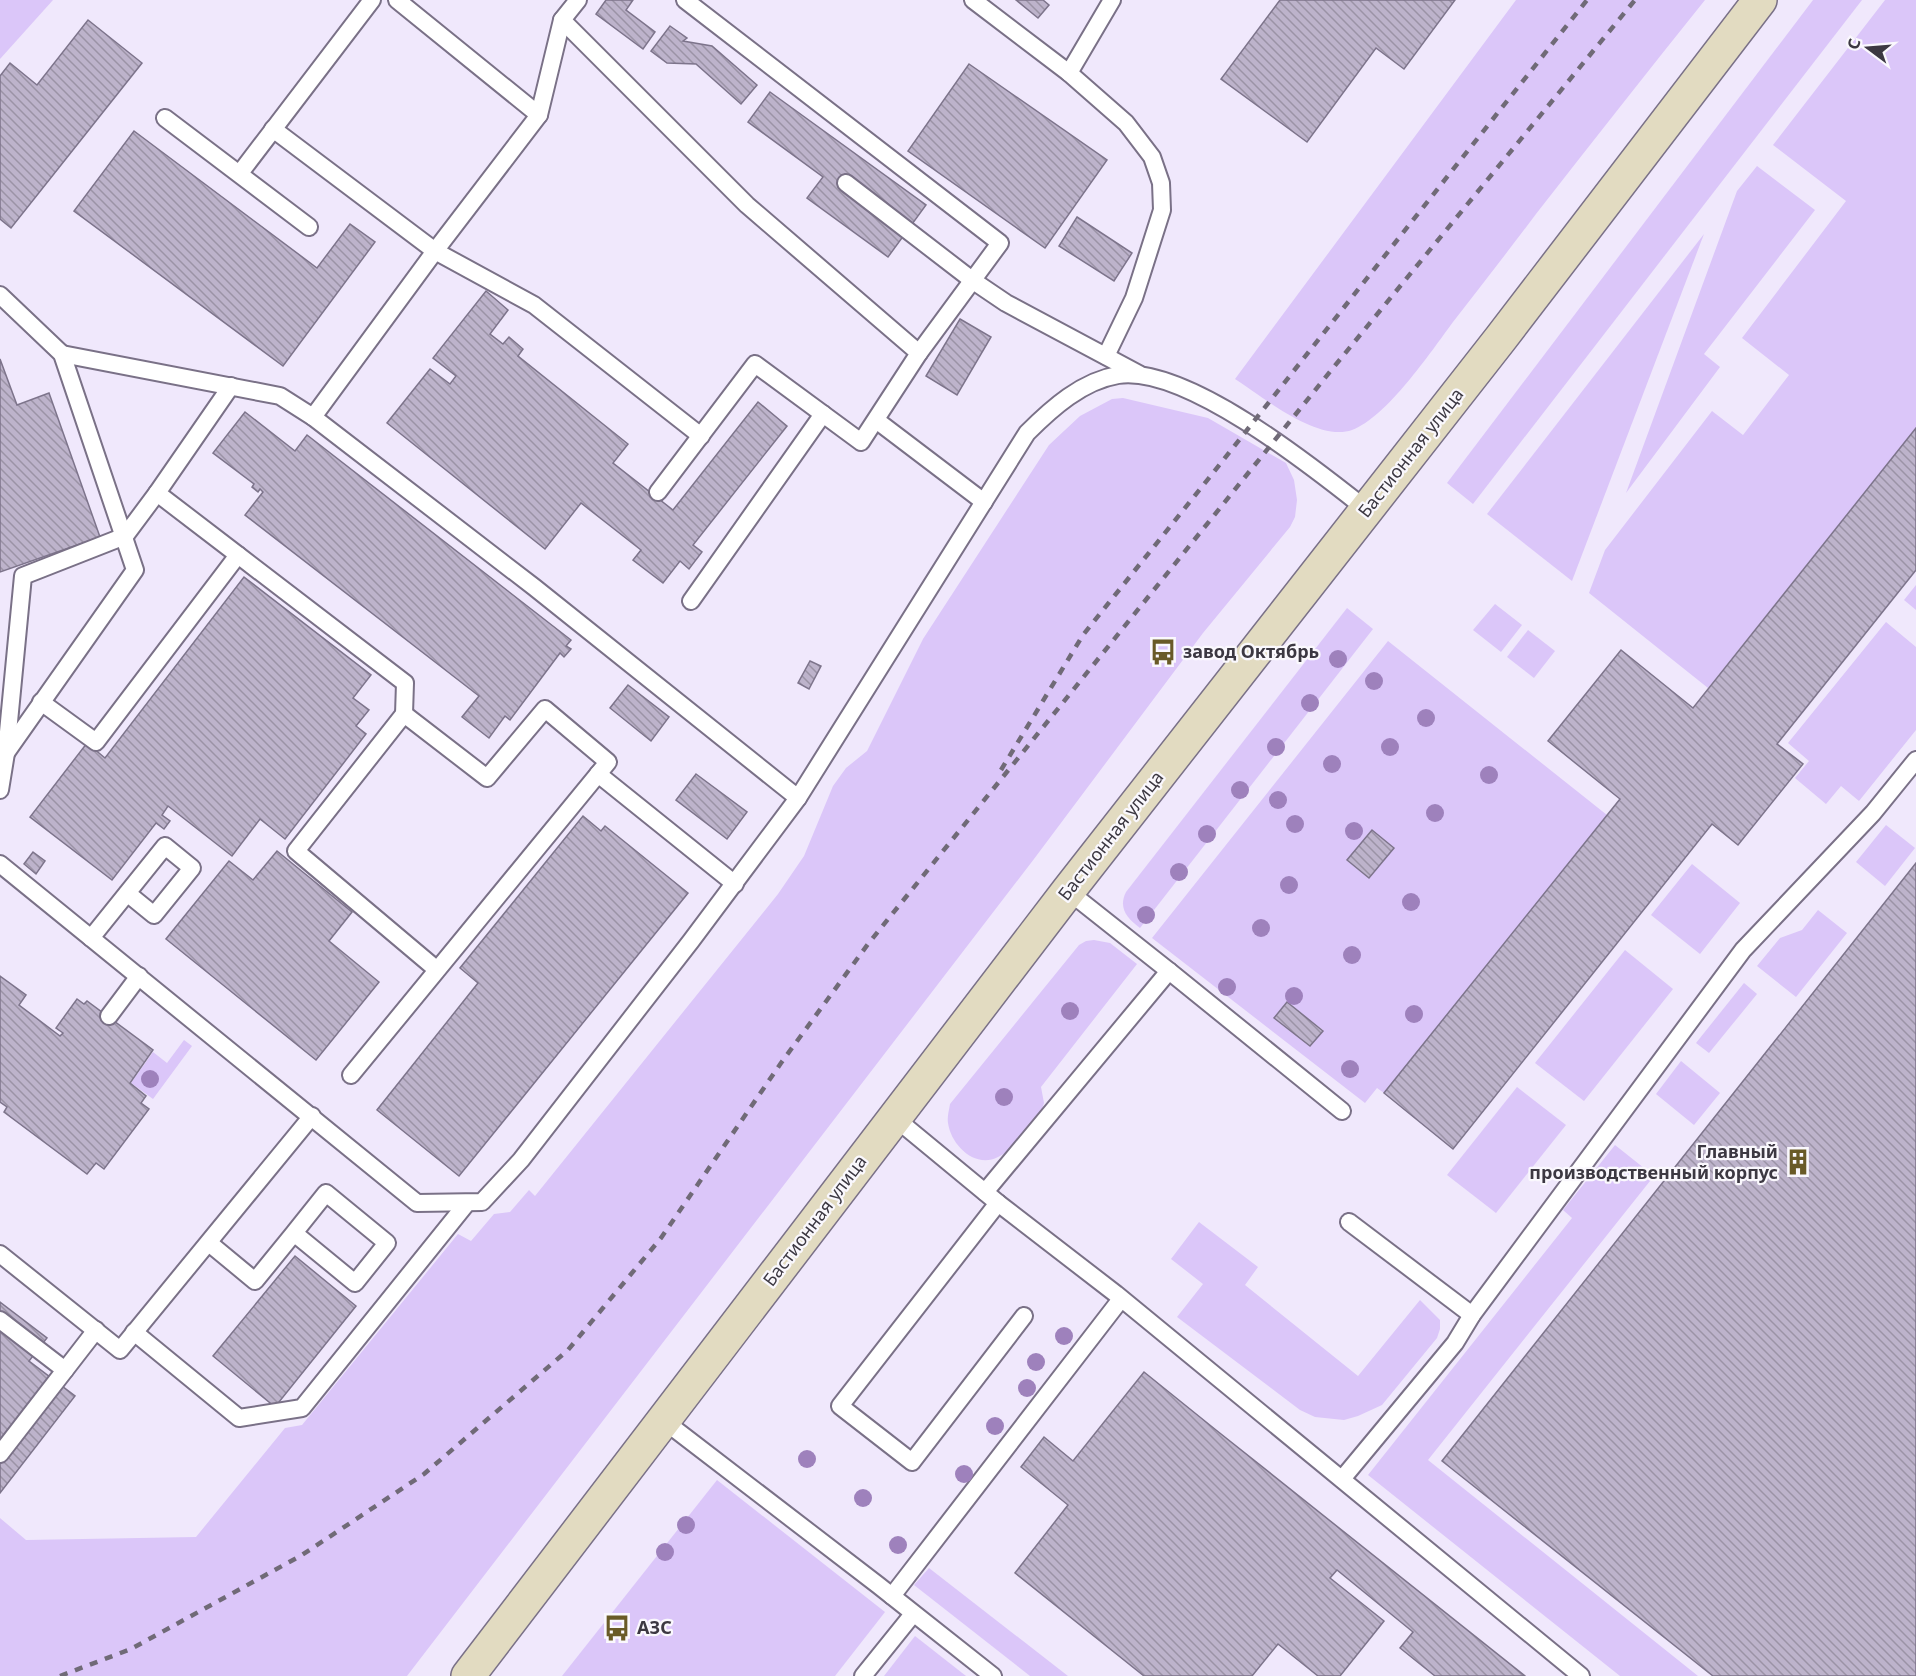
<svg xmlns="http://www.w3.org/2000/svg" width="1916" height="1676" font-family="'Noto Sans',sans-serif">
  <defs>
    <pattern id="building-back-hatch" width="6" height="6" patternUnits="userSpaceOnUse" patternTransform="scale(1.5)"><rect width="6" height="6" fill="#bdb3cb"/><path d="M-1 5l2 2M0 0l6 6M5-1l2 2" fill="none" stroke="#9b93a6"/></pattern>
  </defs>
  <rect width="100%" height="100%" fill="#f0e8fc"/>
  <g fill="#dbc6f9" fill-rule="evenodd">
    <polygon points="0,0 53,0 0,59"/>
    <path d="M1516 0H1705C1648 71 1592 142 1536 214 1509 250 1481 286 1453 322 1430 353 1387 417 1352 430 1317 442 1263 397 1235 379Z"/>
    <polygon points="1813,0 1862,0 1473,504 1447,483"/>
    <polygon points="1885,0 1916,0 1916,428 1708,688 1589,593 1605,550 1712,411 1743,435 1789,375 1742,338 1846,201 1773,145"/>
    <polygon points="1757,166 1815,210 1704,354 1720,367 1626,493 1737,191"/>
    <polygon points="1704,234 1572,581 1487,514"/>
    <polygon points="1123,398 1208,418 1286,463 1294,480 1297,500 1295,517 1290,527 1203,633 1034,859 407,1676 0,1676 0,1518 26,1540 196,1537 285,1428 302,1425 458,1234 471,1241 494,1214 510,1212 529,1190 535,1196 778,894 804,856 833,786 846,768 867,751 923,639 1049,445 1080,416 1112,399"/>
    <polygon points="1916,585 1916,610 1904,600"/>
    <polygon points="1495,604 1522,625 1501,652 1473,630"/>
    <path d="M1347 608 1373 629 1140 928C1127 918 1118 908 1126 892Z"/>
    <polygon points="1886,622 1916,647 1916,730 1859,801 1841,786 1826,804 1795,778 1809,761 1788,743"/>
    <polygon points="1528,630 1555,651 1534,678 1507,657"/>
    <path d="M1388 641 1607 815 1384 1093 1377 1088 1365 1103 1152 938ZM1372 830 1393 848 1369 878 1347 860ZM1287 1002 1323 1030 1310 1046 1274 1018Z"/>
    <polygon points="1886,825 1915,848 1885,886 1856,862"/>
    <polygon points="1692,864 1740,903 1700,954 1651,915"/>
    <polygon points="1818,910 1847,933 1796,997 1757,966 1780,938 1802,930"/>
    <path d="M1094 940 1110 943 1137 964 1041 1087 1044 1103 1042 1109C1030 1123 1014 1150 998 1157 975 1169 951 1145 948 1123 947 1116 949 1111 950 1104L1079 945 1086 941Z"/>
    <polygon points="1625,950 1673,989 1584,1101 1535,1063"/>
    <polygon points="1744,983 1757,994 1709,1053 1696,1043"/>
    <polygon points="184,1040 192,1046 153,1099 131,1083 153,1052 167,1063"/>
    <polygon points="1681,1061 1720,1093 1694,1125 1656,1094"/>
    <polygon points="1517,1087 1566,1125 1496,1213 1447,1175"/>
    <polygon points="1615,1145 1654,1176 1428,1460 1698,1676 1620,1676 1368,1475 1572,1218 1563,1210"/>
    <polygon points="1199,1222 1258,1267 1245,1285 1358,1376 1420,1300 1440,1320 1440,1329 1437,1338 1382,1405 1358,1416 1344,1420 1315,1417 1300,1410 1177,1317 1203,1284 1171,1259"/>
    <polygon points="717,1480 885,1612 835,1676 562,1676"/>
    <polygon points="929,1568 1068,1676 1030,1676 914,1585"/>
    <polygon points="915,1636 966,1676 884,1676"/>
  </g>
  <g fill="url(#building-back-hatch)" stroke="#7d748b" stroke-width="1.5">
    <polygon points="606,0 633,0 626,10 655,32 643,49 596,14"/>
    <polygon points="1016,0 1043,0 1049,5 1038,18"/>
    <polygon points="1280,0 1455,0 1404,69 1376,48 1307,142 1221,79"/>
    <polygon points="88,20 142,63 11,228 0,219 0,76 10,63 37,85"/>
    <polygon points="670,26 687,38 683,41 712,46 757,85 741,104 696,64 667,63 651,51"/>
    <polygon points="969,64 1107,160 1045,248 908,151"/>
    <polygon points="770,92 926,205 888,257 807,198 823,177 748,122"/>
    <polygon points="134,131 317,268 350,224 375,242 283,366 74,211"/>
    <polygon points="1077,217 1132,253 1114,281 1059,246"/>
    <polygon points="486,291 508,310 490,334 503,344 509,337 523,349 518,356 628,444 613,463 673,510 758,402 787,426 693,545 702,552 689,569 680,561 663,583 633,560 641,550 581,503 545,549 387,423 430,369 450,384 456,376 433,358"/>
    <polygon points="960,319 991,337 957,395 926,376"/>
    <polygon points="0,359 17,405 49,393 100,537 0,572"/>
    <polygon points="245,412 295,451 307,435 571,640 566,646 571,649 564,657 560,653 510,720 505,716 489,738 462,717 479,696 245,515 263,492 260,489 258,492 252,487 254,484 213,453"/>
    <polygon points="1916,428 1916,570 1777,744 1803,764 1738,845 1712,824 1453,1149 1384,1093 1620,799 1548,741 1621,650 1693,708"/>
    <polygon points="244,577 371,675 353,698 369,710 356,726 366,734 285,839 260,819 232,856 168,806 162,815 170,821 164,829 156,823 112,880 30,817 87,743 105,758"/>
    <polygon points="810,661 821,666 809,689 798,683"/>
    <polygon points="628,685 669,717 651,741 610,708"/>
    <polygon points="696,774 747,812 727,839 676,800"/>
    <polygon points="583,816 601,831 605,826 688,893 459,1176 377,1110 478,983 460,968"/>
    <polygon points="1372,830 1394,848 1369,878 1347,860"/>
    <polygon points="277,851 352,912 329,941 379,982 316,1060 166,939 229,861 253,880"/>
    <polygon points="33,852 45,861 36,874 24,864"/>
    <polygon points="1916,863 1916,1676 1713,1676 1442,1461"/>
    <polygon points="0,976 26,995 19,1005 60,1036 63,1033 56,1028 77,999 84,1004 87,1001 153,1050 130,1083 146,1096 141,1103 149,1109 104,1169 96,1163 87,1174 4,1112 7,1107 0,1102"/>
    <polygon points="1287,1002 1323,1031 1310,1046 1274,1018"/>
    <polygon points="295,1256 356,1306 275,1407 213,1356"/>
    <polygon points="0,1302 47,1338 29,1361 75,1396 0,1493"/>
    <polygon points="1144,1372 1216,1430 1525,1676 1435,1676 1400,1648 1413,1632 1337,1570 1330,1578 1384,1621 1340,1676 1318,1676 1278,1644 1252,1676 1144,1676 1015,1573 1068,1505 1021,1467 1044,1437 1073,1461"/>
  </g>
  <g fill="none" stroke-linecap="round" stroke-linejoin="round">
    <g stroke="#7a7187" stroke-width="20">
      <g id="lane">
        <polyline points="397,0 539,115"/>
        <polyline points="685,0 1000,243 919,353"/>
        <polyline points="973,0 1069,73 1126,123 1152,157 1161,183 1162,210 1134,298 1106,356"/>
        <polyline points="562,20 747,205 919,353 861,442 755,364 658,492"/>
        <polyline points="1069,73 1112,0"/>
        <polyline points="165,118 309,227"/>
        <polyline points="273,129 435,251 534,305 701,436"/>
        <polyline points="240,173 372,0"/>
        <polyline points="846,183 972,280 1006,303 1139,374"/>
        <polyline points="0,295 62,354 135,570 6,753"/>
        <polyline points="62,354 280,396 313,417 534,587 798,798"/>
        <polyline points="313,417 435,251 539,115 562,20 578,0"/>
        <polyline points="876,420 984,502"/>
        <polyline points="238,555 405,683 404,714"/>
        <polyline points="691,601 823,414"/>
        <polyline points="41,702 96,742 238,555 157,493 231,386"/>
        <polyline points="598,774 735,884"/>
        <polyline points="0,790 6,753 23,576 125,536 157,493"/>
        <path d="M0 864 417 1203 482 1202 521 1160 691 941 798 798 1027 433C1052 408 1082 381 1118 375 1186 365 1314 468 1367 510"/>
        <polyline points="91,938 165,846 192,868 154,915 127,893"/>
        <polyline points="1169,971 1342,1111"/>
        <polyline points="109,1016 139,976"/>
        <polyline points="351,1075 608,762 545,709 487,778 404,714 296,851 436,969"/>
        <polyline points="895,1118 998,1203 1116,1294 1581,1676"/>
        <polyline points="985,1192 1169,971 1068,891"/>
        <polyline points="998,1203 840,1406 912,1462 1024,1316"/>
        <polyline points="1349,1222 1472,1315"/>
        <polyline points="209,1243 255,1281 294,1233 355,1283 387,1243 326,1193 294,1233"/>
        <polyline points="0,1254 120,1350 312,1116"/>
        <polyline points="0,1320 65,1370"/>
        <polyline points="134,1332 239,1418 302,1408 467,1203"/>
        <polyline points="663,1420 878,1585 993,1676"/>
        <polyline points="0,1454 96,1330"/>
        <polyline points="1342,1479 1455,1343 1472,1315 1743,950 1873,813 1916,760"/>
        <polyline points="892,1596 1121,1299"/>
        <polyline points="863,1676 913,1614"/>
      </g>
    </g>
    <g stroke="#7a7187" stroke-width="36">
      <polyline id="secondary" points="468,1676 1068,891 1501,338 1760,0"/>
    </g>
    <use href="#lane" stroke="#fff" stroke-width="16"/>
    <use href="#secondary" stroke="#e2dbc1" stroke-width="33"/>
    <g stroke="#706a77" stroke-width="4.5" stroke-dasharray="8 8" stroke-linecap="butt">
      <polyline points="1001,770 1083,635 1213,473 1587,0"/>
      <polyline points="60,1676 131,1649 302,1555 424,1474 568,1350 661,1238 781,1063 868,944 1333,368 1635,0"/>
    </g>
  </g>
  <g fill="#9e81bc">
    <circle cx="1338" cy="659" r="9"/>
    <circle cx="1374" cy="681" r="9"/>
    <circle cx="1310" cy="703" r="9"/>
    <circle cx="1426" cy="718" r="9"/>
    <circle cx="1276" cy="747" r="9"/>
    <circle cx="1390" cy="747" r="9"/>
    <circle cx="1332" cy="764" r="9"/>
    <circle cx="1489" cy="775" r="9"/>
    <circle cx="1240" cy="790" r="9"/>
    <circle cx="1278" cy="800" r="9"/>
    <circle cx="1435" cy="813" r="9"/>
    <circle cx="1295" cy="824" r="9"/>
    <circle cx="1354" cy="831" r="9"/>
    <circle cx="1207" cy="834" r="9"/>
    <circle cx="1179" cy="872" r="9"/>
    <circle cx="1289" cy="885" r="9"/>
    <circle cx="1411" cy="902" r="9"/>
    <circle cx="1146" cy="915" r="9"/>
    <circle cx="1261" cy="928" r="9"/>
    <circle cx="1352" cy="955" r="9"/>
    <circle cx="1227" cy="987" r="9"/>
    <circle cx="1294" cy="996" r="9"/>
    <circle cx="1070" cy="1011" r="9"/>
    <circle cx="1414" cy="1014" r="9"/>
    <circle cx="1350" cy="1069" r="9"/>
    <circle cx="150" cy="1079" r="9"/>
    <circle cx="1004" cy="1097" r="9"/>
    <circle cx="1064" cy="1336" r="9"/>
    <circle cx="1036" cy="1362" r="9"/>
    <circle cx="1027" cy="1388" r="9"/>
    <circle cx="995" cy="1426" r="9"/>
    <circle cx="807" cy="1459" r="9"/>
    <circle cx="964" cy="1474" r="9"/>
    <circle cx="863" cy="1498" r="9"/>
    <circle cx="686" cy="1525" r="9"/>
    <circle cx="898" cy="1545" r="9"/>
    <circle cx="665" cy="1552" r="9"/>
  </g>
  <defs>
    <g id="bus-bare" transform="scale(2.07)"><path d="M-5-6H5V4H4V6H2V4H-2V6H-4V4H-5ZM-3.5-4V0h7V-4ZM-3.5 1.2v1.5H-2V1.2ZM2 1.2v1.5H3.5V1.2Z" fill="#695a27" stroke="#faf8fd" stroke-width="2.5" paint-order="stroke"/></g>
    <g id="building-bare" transform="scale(2.07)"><path d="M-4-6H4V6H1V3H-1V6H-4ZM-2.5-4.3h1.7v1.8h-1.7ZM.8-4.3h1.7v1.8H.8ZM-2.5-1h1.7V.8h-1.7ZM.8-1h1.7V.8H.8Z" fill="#695a27" stroke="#faf8fd" stroke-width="2.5" paint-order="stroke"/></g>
  </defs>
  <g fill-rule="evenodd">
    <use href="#bus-bare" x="1163" y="652"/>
    <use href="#building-bare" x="1798" y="1162"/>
    <use href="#bus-bare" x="617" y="1628"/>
  </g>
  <g text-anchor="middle" stroke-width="4.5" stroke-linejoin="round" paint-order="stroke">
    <g font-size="18" fill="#3c3842" stroke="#faf8fd">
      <text transform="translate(1411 453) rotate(-52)" y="6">Бастионная улица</text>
      <text transform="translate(1111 836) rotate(-52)" y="6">Бастионная улица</text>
      <text transform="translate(815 1221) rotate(-53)" y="6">Бастионная улица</text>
    </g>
    <g font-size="18" font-weight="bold" fill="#3c3842" stroke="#faf8fd" text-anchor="start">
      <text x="1183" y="658">завод Октябрь</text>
      <text x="1778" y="1158" text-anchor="end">Главный<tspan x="1778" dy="21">производственный корпус</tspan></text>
      <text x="637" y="1634">АЗС</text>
    </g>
  </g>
  <g transform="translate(1868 48) rotate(286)" stroke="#faf8fd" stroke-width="4.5" paint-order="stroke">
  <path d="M0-4.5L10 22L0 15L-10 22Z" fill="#3c3842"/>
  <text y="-9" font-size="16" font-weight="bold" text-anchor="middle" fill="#3c3842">С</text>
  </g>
</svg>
